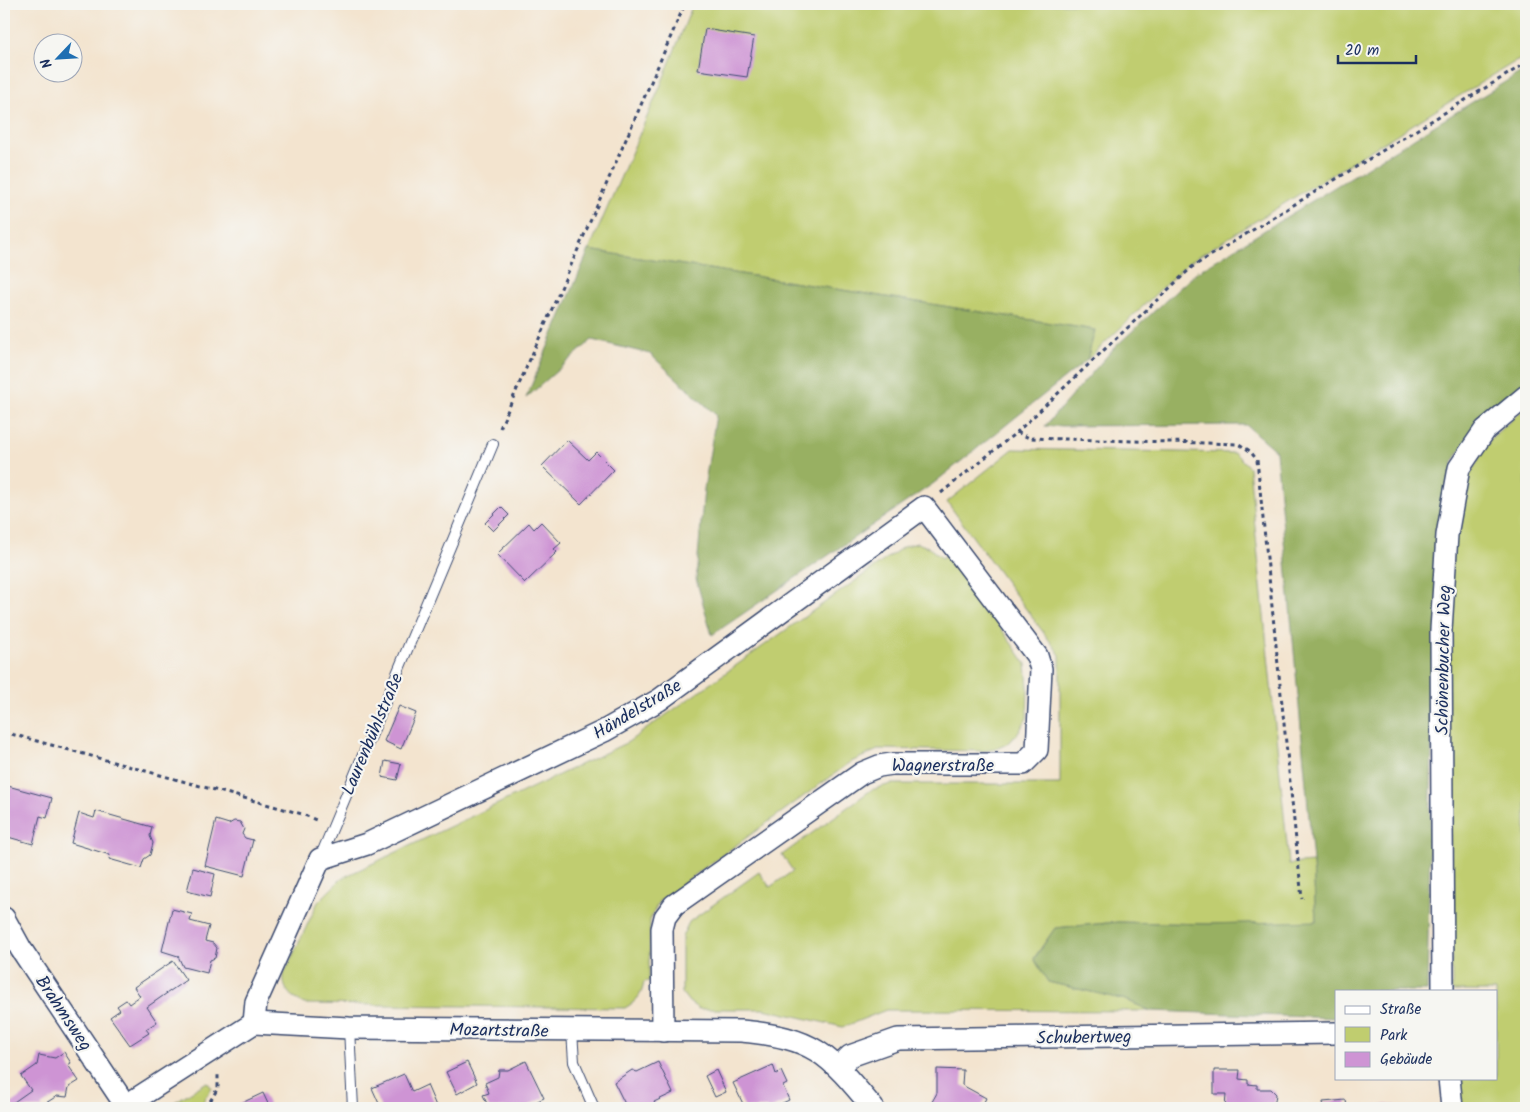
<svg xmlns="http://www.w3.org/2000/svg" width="1530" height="1112" font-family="Kalam,sans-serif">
  <rect width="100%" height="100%" fill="#f6f6f2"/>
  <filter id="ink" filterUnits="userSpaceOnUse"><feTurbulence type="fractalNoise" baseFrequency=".02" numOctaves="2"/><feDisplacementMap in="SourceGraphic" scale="10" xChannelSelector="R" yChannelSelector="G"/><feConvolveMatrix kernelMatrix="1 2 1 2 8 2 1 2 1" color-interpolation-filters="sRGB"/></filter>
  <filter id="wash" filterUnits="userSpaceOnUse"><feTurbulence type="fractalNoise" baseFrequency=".0096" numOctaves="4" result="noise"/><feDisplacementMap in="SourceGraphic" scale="20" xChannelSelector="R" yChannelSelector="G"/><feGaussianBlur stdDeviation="1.12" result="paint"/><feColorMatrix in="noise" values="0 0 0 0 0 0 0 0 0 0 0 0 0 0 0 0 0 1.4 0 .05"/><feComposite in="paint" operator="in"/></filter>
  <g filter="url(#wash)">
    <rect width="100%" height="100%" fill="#f3e4cf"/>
    <g fill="#c0cd6f" stroke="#6e7e66">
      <polygon points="693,4 1526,4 1526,57 1513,63 1189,262 1087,360 1095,330 589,250 660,87"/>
      <polygon points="1526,407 1526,1108 1460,1108 1457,1078 1496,1078 1496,991 1452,991 1447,631 1454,538 1470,474 1491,438"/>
      <polygon points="1013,449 1235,453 1249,467 1289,864 1313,862 1316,922 1208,924 1118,922 1055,928 1034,958 1048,982 1126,1000 1151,1011 886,1010 843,1027 764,1009 699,1009 689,1002 682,993 682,937 689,922 759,872 770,887 793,871 782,855 871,790 891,784 1060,784 1060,655 947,502"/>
      <path d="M917 543 928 547 942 558 948 553 1026 664 1028 687 1027 718 1019 732 1009 743 996 749 984 751 880 749 851 762 659 901 650 920 649 981 644 982C642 995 637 1001 625 1008L304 1004C291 997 282 990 284 974L318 902 342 878 628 742 903 547Z"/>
      <polygon points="207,1082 212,1088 199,1108 165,1108"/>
    </g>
    <g fill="#98b062" stroke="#5a7060">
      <polygon points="1526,69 1526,385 1516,390 1479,422 1453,462 1432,738 1427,991 1336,991 1336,1018 1151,1011 1126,1000 1048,982 1034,959 1055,928 1118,922 1208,924 1316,921 1313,862 1276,451 1246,425 1045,426 1114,348 1197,272"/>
      <polygon points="589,250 1095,330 1087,360 934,483 712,635 696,579 704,489 716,415 650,354 592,340 526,398"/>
    </g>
    <g id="blocks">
      <g fill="#ce94d4">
        <polygon points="705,29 754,37 747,77 698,70"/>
        <polygon points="567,440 588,460 596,452 614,470 581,504 542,466"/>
        <polygon points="501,507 509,515 493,531 485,523"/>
        <polygon points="541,522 561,543 554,549 557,552 525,583 497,554 529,523 534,529"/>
        <polygon points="399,706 416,713 401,749 384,741"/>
        <polygon points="385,761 401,764 397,780 382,777"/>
        <polygon points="4,785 52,798 47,818 40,816 33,844 8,837 9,834 4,832"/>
        <polygon points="96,811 152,827 150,836 153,843 150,855 144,859 141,868 109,859 110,855 71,843 79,813 94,818"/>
        <polygon points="216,820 229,824 234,821 240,822 244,829 242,834 245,838 253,840 244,876 205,866"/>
        <polygon points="193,868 215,874 210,897 187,891"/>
        <polygon points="172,909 192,914 190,921 209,926 205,941 213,943 217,948 215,958 210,960 207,973 183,967 178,956 162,951"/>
        <polygon points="173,961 186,980 147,1007 157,1022 146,1029 149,1033 130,1045 110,1017 120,1010 117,1006 126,1000 129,1004 140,996 134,987"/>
        <polygon points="64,1052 71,1063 68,1065 79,1081 69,1087 67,1097 57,1096 41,1106 43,1108 14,1108 11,1104 31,1090 21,1076 37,1065 39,1055 55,1058"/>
        <polygon points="526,1061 544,1098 523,1108 489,1108 483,1095 489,1093 485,1083 498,1077 499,1070 508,1070"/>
        <polygon points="467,1062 477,1083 457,1094 446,1072"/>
        <polygon points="658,1062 673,1093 654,1102 657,1108 627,1108 614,1082 632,1070 637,1072"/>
        <polygon points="773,1065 776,1074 781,1071 787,1084 783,1086 789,1100 772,1108 745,1108 733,1083"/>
        <polygon points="937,1069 963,1070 962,1085 986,1098 981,1108 929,1107 937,1093"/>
        <polygon points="716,1070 726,1092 715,1097 705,1076"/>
        <polygon points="1214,1070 1240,1070 1239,1079 1248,1080 1248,1084 1257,1085 1257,1089 1271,1089 1276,1094 1275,1101 1271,1108 1225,1108 1226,1094 1214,1094"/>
        <polygon points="404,1074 412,1092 427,1085 436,1106 431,1108 381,1108 372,1088"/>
        <polygon points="263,1093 270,1108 231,1108"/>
        <polygon points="1346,1100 1347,1108 1324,1108 1323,1102"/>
        <polygon points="1396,1104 1396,1108 1359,1108 1359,1107"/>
      </g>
    </g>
  </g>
  <g filter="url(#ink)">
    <use href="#blocks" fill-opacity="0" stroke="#3b4a6f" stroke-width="1"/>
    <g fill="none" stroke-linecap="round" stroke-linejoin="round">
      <g stroke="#3b4a6f" stroke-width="12">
        <g id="lane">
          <polyline points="320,858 493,444"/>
          <polyline points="349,1028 353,1108"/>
          <polyline points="572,1031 574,1062 594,1108"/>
        </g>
      </g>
      <g stroke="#3b4a6f" stroke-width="24">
        <g id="street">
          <polyline points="4,918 21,949 126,1106"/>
          <polyline points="1443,991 1441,630 1447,535 1459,468 1485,430 1526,396"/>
          <polyline points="254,1023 256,1002 320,859 367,844 604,731 659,700 924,507 1037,656 1041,669 1037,750 1023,764 892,764 879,766 862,773 674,905 665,917 662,929 663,1031"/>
          <polyline points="839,1067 850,1056 898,1039 1336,1033"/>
          <polyline points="1449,1078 1452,1108"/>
          <path d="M122 1108 254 1023 349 1028 741 1031C815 1038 827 1053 873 1108"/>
        </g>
      </g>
      <g stroke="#3b4a6f" stroke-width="3" stroke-dasharray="4 4" stroke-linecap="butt">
        <polyline points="500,428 685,4"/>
        <polyline points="1017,432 1029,438 1239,444 1250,451 1257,460 1302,899"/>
        <polyline points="941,493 1017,432 1192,267 1526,63"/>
        <polyline points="4,732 302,814 316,820"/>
        <polyline points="206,1108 218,1088 218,1073"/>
      </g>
      <use href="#lane" stroke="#fff" stroke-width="10"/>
      <use href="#street" stroke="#fff" stroke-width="21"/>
    </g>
  </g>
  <g text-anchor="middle" stroke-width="4.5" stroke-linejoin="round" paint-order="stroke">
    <g font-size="18" fill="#1b2f5e" stroke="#f6f6f2">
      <text transform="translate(1443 660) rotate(-89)" y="6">Schönenbucher Weg</text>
      <text transform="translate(637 709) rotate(-31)" y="6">Händelstraße</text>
      <text transform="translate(372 734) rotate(-67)" y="6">Laurenbühlstraße</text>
      <text x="943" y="771">Wagnerstraße</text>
      <text transform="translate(64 1013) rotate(56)" y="6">Brahmsweg</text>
      <text transform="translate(499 1030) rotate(1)" y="6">Mozartstraße</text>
      <text transform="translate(1084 1037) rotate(-1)" y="6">Schubertweg</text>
    </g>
  </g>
  <rect width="1530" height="1112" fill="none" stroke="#f6f6f2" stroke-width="20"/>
  <rect x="1335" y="990" width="162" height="90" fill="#f6f6f2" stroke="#9ea6b7"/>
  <rect x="1345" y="1006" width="25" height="8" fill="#ffffff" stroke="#9ea6b7"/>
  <text x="1380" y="1014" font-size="15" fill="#1b2f5e">Straße</text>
  <rect x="1345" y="1027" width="25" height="15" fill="#c0cd6f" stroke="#9ea6b7"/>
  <text x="1380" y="1040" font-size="15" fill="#1b2f5e">Park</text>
  <rect x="1345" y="1052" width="25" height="15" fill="#ce94d4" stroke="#9ea6b7"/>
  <text x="1380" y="1064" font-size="15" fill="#1b2f5e">Gebäude</text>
  <g transform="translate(58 58) rotate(245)"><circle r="24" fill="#f6f6f2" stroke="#9ea6b7"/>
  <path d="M0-4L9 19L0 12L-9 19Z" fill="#1f6fb2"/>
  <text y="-8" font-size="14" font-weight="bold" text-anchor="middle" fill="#1b2f5e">N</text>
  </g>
  <path d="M1338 55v8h78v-8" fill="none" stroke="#1b2f5e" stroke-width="2.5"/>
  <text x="1345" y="55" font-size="15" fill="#1b2f5e" stroke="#f6f6f2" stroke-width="4" paint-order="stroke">20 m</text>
</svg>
